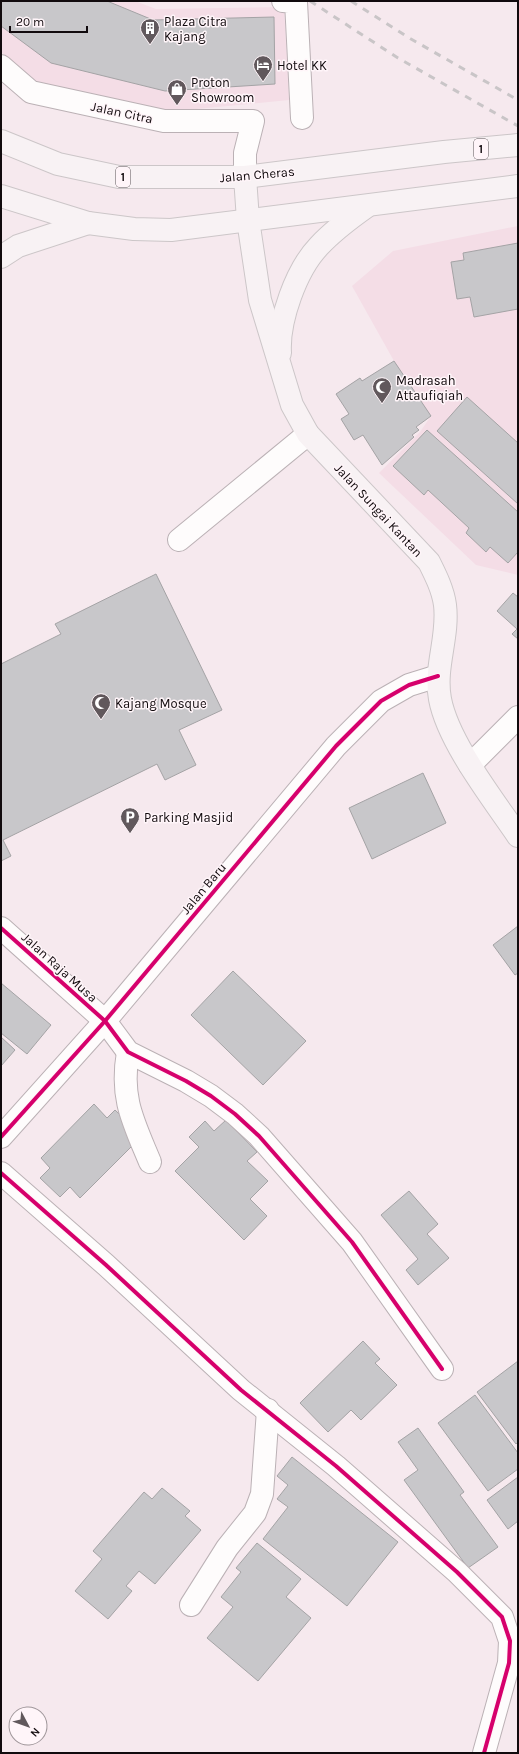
<svg xmlns="http://www.w3.org/2000/svg" width="519" height="1754" font-family="Karla,sans-serif">
  <rect width="100%" height="100%" fill="#f6e9ee"/>
  <g fill="#f4dde6">
    <polygon points="1,1 135,1 156,9 284,7 289,100 166,112 36,83 1,52"/>
    <polygon points="518,226 518,575 476,565 379,473 420,432 431,416 394,361 352,286 393,251"/>
  </g>
  <g fill="#c8c7ca" stroke="#a4a3a5">
    <polygon points="1,1 107,1 153,20 274,17 275,84 165,91 51,63 1,26"/>
    <polygon points="518,243 518,309 474,317 470,297 457,299 451,262 464,260 463,253"/>
    <polygon points="394,361 431,416 416,427 419,430 412,435 414,437 382,465 363,435 354,440 341,419 349,414 336,394 360,378 362,381"/>
    <polygon points="467,397 518,443 518,504 437,431"/>
    <polygon points="427,430 518,512 518,552 508,563 490,547 486,552 466,533 469,528 428,490 424,495 393,466"/>
    <polygon points="156,574 222,710 179,730 196,765 165,780 157,764 3,840 11,856 1,861 1,664 61,634 55,624"/>
    <polygon points="513,593 518,597 518,639 512,634 517,629 497,611"/>
    <polygon points="423,773 446,823 372,859 349,808"/>
    <polygon points="518,926 518,973 515,975 493,945"/>
    <polygon points="233,971 306,1041 263,1085 191,1015"/>
    <polygon points="1,983 51,1025 27,1054 1,1033"/>
    <polygon points="1,1037 15,1050 1,1066"/>
    <polygon points="94,1104 107,1118 115,1110 135,1129 127,1137 134,1144 80,1198 70,1187 60,1197 40,1178 50,1168 41,1158"/>
    <polygon points="226,1120 257,1152 247,1161 268,1181 250,1199 267,1216 244,1240 175,1171 199,1147 189,1137 205,1121 214,1131"/>
    <polygon points="409,1191 438,1224 427,1234 449,1258 418,1285 406,1270 418,1259 381,1215"/>
    <polygon points="363,1341 380,1359 375,1363 397,1385 361,1420 351,1410 328,1432 300,1403"/>
    <polygon points="518,1361 518,1442 516,1444 477,1392"/>
    <polygon points="475,1395 518,1453 518,1469 488,1491 438,1423"/>
    <polygon points="418,1428 464,1492 460,1495 498,1547 468,1568 404,1480 418,1470 398,1442"/>
    <polygon points="292,1457 398,1542 347,1606 263,1539 288,1507 277,1499 288,1485 277,1476"/>
    <polygon points="518,1477 518,1521 508,1529 487,1500"/>
    <polygon points="162,1488 190,1511 185,1516 201,1530 155,1584 139,1571 126,1586 132,1591 108,1619 75,1591 102,1559 93,1551 144,1492 152,1499"/>
    <polygon points="257,1543 301,1579 286,1597 311,1618 258,1681 207,1638 233,1607 221,1597 241,1572 236,1568"/>
  </g>
  <g fill="none" stroke-linecap="round" stroke-linejoin="round">
    <g stroke="#bbb1b5" stroke-width="24">
      <g id="minor">
        <polyline points="283,1 296,2 302,118"/>
        <polyline points="1,66 31,92 164,121 253,121 245,153 245,177"/>
        <polyline points="179,540 308,434"/>
        <polyline points="470,765 518,717"/>
        <polyline points="1,928 105,1021 128,1052 186,1081 211,1096 235,1114 259,1136 352,1242 442,1369"/>
        <path d="M128 1052C120 1098 133 1121 150 1162"/>
        <polyline points="1,1137 105,1021 336,746 381,701 409,685 438,676"/>
        <polyline points="1,1173 106,1265 241,1390 336,1466 457,1572 502,1617 510,1641 509,1663 484,1753"/>
        <polyline points="191,1605 227,1548 255,1513 262,1494 268,1410"/>
      </g>
    </g>
    <g stroke="#ccc6c8" stroke-width="24">
      <g id="major">
        <polyline points="1,141 58,164 119,177 245,177 444,152 518,145"/>
        <path d="M245 177 248 220 260 300 292 405 308 434 429 562C436 576 443 590 445 605 449 637 434 667 440 699 448 742 493 799 518 836"/>
        <polyline points="1,196 88,223 134,229 171,230 518,186"/>
        <polyline points="1,257 18,246 88,223"/>
        <path d="M280 353C278 321 296 270 319 246 333 231 349 219 366 207"/>
      </g>
    </g>
    <use href="#minor" stroke="#fefcfc" stroke-width="22"/>
    <use href="#major" stroke="#f8f2f4" stroke-width="22"/>
    <g stroke="#c9c5c7" stroke-width="3" stroke-dasharray="7 7" stroke-linecap="butt">
      <polyline points="310,1 398,58 518,126"/>
      <polyline points="351,1 411,39 518,100"/>
    </g>
    <g stroke="#fff5f9" stroke-width="6">
      <g id="cycleway">
        <polyline points="1,928 105,1021 128,1052 186,1081 211,1096 235,1114 259,1136 352,1242 442,1369"/>
        <polyline points="1,1137 105,1021 336,746 381,701 409,685 438,676"/>
        <polyline points="1,1173 106,1265 241,1390 336,1466 457,1572 502,1617 510,1641 509,1663 484,1753"/>
      </g>
    </g>
    <use href="#cycleway" stroke="#d6006c" stroke-width="4"/>
  </g>
  <defs>
    <g id="building-pin" transform="scale(1)"><path d="M0 17L-7.5 6A9.5 9.5 0 1 1 7.5 6Z" fill="#61585c" stroke="#fff5f9"/><path d="M-4-6H4V6H1V3H-1V6H-4ZM-2.5-4.3h1.7v1.8h-1.7ZM.8-4.3h1.7v1.8H.8ZM-2.5-1h1.7V.8h-1.7ZM.8-1h1.7V.8H.8Z" fill="#fff"/></g>
    <g id="hotel-pin" transform="scale(1)"><path d="M0 17L-7.5 6A9.5 9.5 0 1 1 7.5 6Z" fill="#61585c" stroke="#fff5f9"/><path d="M-6-4.5h1.5V1H6V5H4.5V3h-9V5H-6ZM-4 0a1.8 1.8 0 1 1 3.6 0ZM.5 0V-2.5h3Q6-2.5 6 0Z" fill="#fff"/></g>
    <g id="shop-pin" transform="scale(1)"><path d="M0 17L-7.5 6A9.5 9.5 0 1 1 7.5 6Z" fill="#61585c" stroke="#fff5f9"/><path d="M-5-2.5h2.3a2.7 3.5 0 0 1 5.4 0H5L5.5 6h-11ZM-1.5-2.5h3a1.5 2.3 0 0 0-3 0Z" fill="#fff"/></g>
    <g id="mosque-pin" transform="scale(1)"><path d="M0 17L-7.5 6A9.5 9.5 0 1 1 7.5 6Z" fill="#61585c" stroke="#fff5f9"/><path d="M3.5-4.9A6 6 0 1 0 3.5 4.9A5 5 0 1 1 3.5-4.9Z" fill="#fff"/></g>
    <g id="parking-pin" transform="scale(1)"><path d="M0 17L-7.5 6A9.5 9.5 0 1 1 7.5 6Z" fill="#61585c" stroke="#fff5f9"/><path d="M-3.5-5.5H1a3.5 3.5 0 0 1 0 7H-1V5.5H-3.5ZM-1-3.4V-.6H.8a1.4 1.4 0 0 0 0-2.8Z" fill="#fff"/></g>
  </defs>
  <g fill-rule="evenodd">
    <use href="#building-pin" x="150" y="28"/>
    <use href="#hotel-pin" x="263" y="65"/>
    <use href="#shop-pin" x="177" y="89"/>
    <use href="#mosque-pin" x="382" y="387"/>
    <use href="#mosque-pin" x="101" y="703"/>
    <use href="#parking-pin" x="130" y="817"/>
  </g>
  <g text-anchor="middle" stroke-width="3" stroke-linejoin="round" paint-order="stroke">
    <g fill="#fff5f9" stroke="#585054" stroke-width="1">
      <rect x="474" y="139" width="14" height="20" rx="3"/>
      <rect x="116" y="167" width="14" height="20" rx="3"/>
    </g>
    <g font-size="12" font-weight="bold" fill="#110a0d">
      <text x="481" y="153">1</text>
      <text x="123" y="181">1</text>
    </g>
    <g font-size="13" fill="#110a0d" stroke="#fff5f9" text-anchor="start">
      <text x="164" y="26">Plaza Citra<tspan x="164" dy="15">Kajang</tspan></text>
      <text x="277" y="70">Hotel KK</text>
      <text x="191" y="87">Proton<tspan x="191" dy="15">Showroom</tspan></text>
      <text x="396" y="385">Madrasah<tspan x="396" dy="15">Attaufiqiah</tspan></text>
      <text x="115" y="708">Kajang Mosque</text>
      <text x="144" y="822">Parking Masjid</text>
    </g>
    <g font-size="13" fill="#110a0d" stroke="#fff5f9">
      <text transform="translate(122 112) rotate(12)" y="5">Jalan Citra</text>
      <text transform="translate(257 174) rotate(-5)" y="5">Jalan Cheras</text>
      <text transform="translate(379 510) rotate(47)" y="5">Jalan Sungai Kantan</text>
      <text transform="translate(203 888) rotate(-50)" y="5">Jalan Baru</text>
      <text transform="translate(60 967) rotate(42)" y="5">Jalan Raja Musa</text>
    </g>
  </g>
  <rect width="519" height="1754" fill="none" stroke="#110a0d" stroke-width="4"/>
  <g transform="translate(28 1726) rotate(131)"><circle r="19" fill="#fff5f9" stroke="#a0979b"/>
  <path d="M0-3L7 15L0 10L-7 15Z" fill="#61585c"/>
  <text y="-6" font-size="11" font-weight="bold" text-anchor="middle" fill="#110a0d">N</text>
  </g>
  <path d="M10 26v6h77v-6" fill="none" stroke="#110a0d" stroke-width="2"/>
  <text x="16" y="26" font-size="12" fill="#110a0d" stroke="#fff5f9" stroke-width="3" paint-order="stroke">20 m</text>
</svg>
